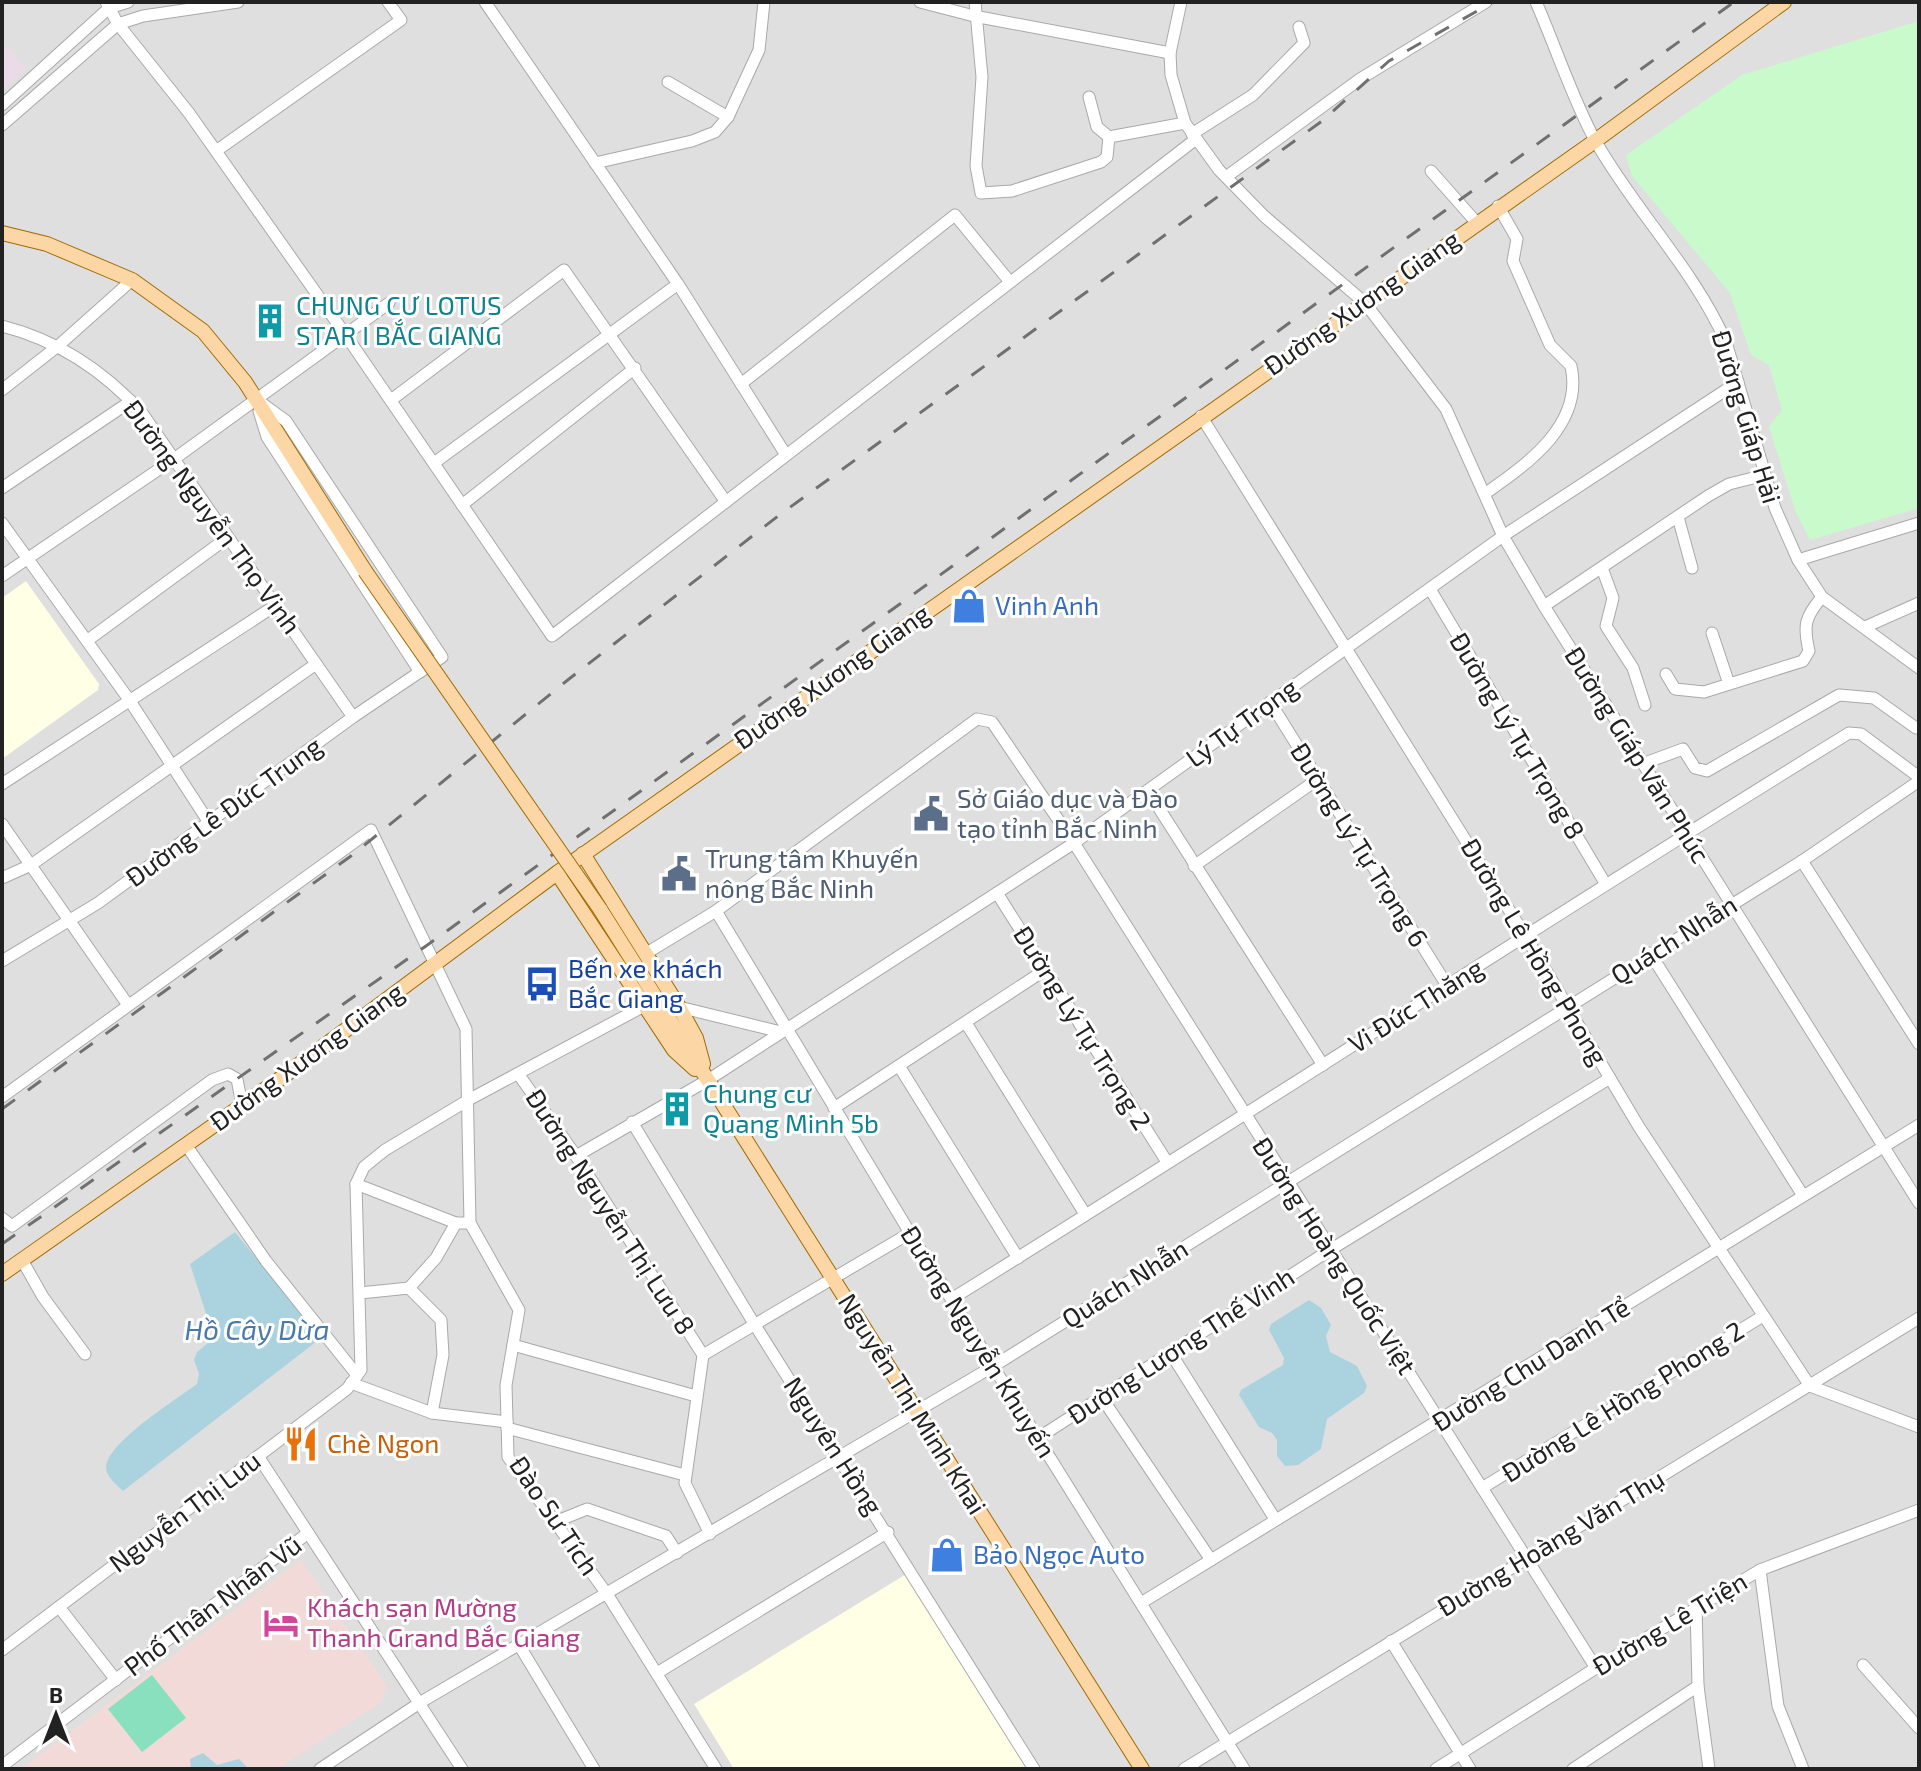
<svg xmlns="http://www.w3.org/2000/svg" width="1921" height="1771" font-family="'Exo 2',sans-serif">
  <rect width="100%" height="100%" fill="#f2efe9"/>
  <rect fill="#e0dfdf" x="2" y="2" width="1917" height="1767"/>
  <polygon fill="#f2dad9" points="301,1560 387,1686 382,1701 277,1769 21,1769"/>
  <polygon fill="#ebdbe8" points="2,42 26,69 2,91"/>
  <g fill="#ffffe5">
    <polygon points="26,581 99,684 98,690 2,759 2,598"/>
    <polygon points="908,1573 1030,1769 734,1769 694,1704"/>
  </g>
  <polygon fill="#c8facc" points="1919,21 1919,508 1810,540 1795,510 1769,427 1782,410 1769,365 1751,355 1730,293 1632,176 1626,155 1742,75"/>
  <polygon fill="#88e0be" points="152,1675 186,1718 142,1752 108,1709"/>
  <g fill="#aad3df">
    <path d="M235 1232 321 1338 123 1491C118 1486 109 1479 107 1472 97 1448 179 1398 197 1384L199 1374 194 1360 197 1352 214 1338 190 1264Z"/>
    <polygon points="1309,1300 1321,1308 1331,1325 1326,1336 1330,1352 1357,1366 1367,1386 1364,1393 1327,1419 1321,1449 1298,1465 1285,1466 1277,1456 1277,1440 1272,1433 1259,1427 1239,1395 1241,1390 1283,1365 1284,1358 1269,1330 1271,1324"/>
    <polygon points="203,1753 217,1765 239,1759 249,1769 191,1769 190,1759"/>
  </g>
  <g fill="none" stroke-linecap="round" stroke-linejoin="round">
    <g stroke="#a9a9a9" stroke-width="13">
      <g id="minor">
        <polyline points="106,2 118,24 189,113 345,334 552,636 1196,139"/>
        <polyline points="485,2 678,284"/>
        <polyline points="920,2 974,16 1170,53"/>
        <polyline points="975,2 982,77 976,166 981,193 1012,191 1101,162 1107,157 1109,137 1185,123"/>
        <polyline points="1181,2 1170,53 1171,75 1185,123 1219,170 1264,216 1365,303 1446,409 1503,536 1544,606 1919,1203"/>
        <path d="M1536 2C1555 45 1574 103 1596 142 1636 212 1693 268 1726 342L1775 508 1798 560 1822 597 1919 668"/>
        <polyline points="668,82 728,117"/>
        <polyline points="1089,97 1097,127 1109,137"/>
        <polyline points="2,105 109,8 128,2"/>
        <polyline points="2,125 118,24 143,16 238,2"/>
        <polyline points="1192,134 1253,95 1304,43 1299,27"/>
        <polyline points="216,151 401,20 388,2"/>
        <polyline points="595,163 692,141 715,132 728,117 759,50 764,2"/>
        <polyline points="1431,171 1476,222"/>
        <polyline points="1226,177 1360,79 1486,2"/>
        <path d="M2 326C57 340 104 371 142 413L353 717"/>
        <polyline points="741,384 955,215 1010,282"/>
        <polyline points="2,390 58,346 132,280"/>
        <polyline points="391,400 564,270 726,502"/>
        <polyline points="259,411 267,437 420,672"/>
        <polyline points="1201,416 1526,937 1639,1127 1810,1386 1919,1427"/>
        <polyline points="434,463 678,284 786,455"/>
        <polyline points="2,488 131,401"/>
        <path d="M1486 493C1527 464 1584 425 1571 366L1550 345 1513 261 1517 239 1498 206"/>
        <polyline points="462,505 635,368"/>
        <polyline points="1678,517 1692,568"/>
        <polyline points="2,523 130,701 208,821"/>
        <polyline points="1798,560 1919,523"/>
        <polyline points="1602,568 1613,598 1606,626 1633,668 1645,705"/>
        <polyline points="2,576 174,459 389,303"/>
        <polyline points="1430,589 1605,883"/>
        <polyline points="1544,606 1708,496 1729,484 1765,475"/>
        <polyline points="1865,627 1919,603"/>
        <polyline points="1712,633 1729,684"/>
        <polyline points="88,640 227,538"/>
        <path d="M1666 674 1675 689 1704 692 1803 661 1809 651C1803 625 1805 617 1822 597"/>
        <polyline points="1270,702 1448,987"/>
        <polyline points="1645,763 1683,749 1695,768 1707,771 1839,695 1874,698 1916,728"/>
        <polyline points="2,784 276,605"/>
        <polyline points="1148,791 1323,1065"/>
        <polyline points="2,824 128,1005"/>
        <polyline points="1802,861 1919,1044"/>
        <polyline points="1194,866 1318,779"/>
        <polyline points="2,878 31,865 316,664"/>
        <polyline points="997,893 1167,1162"/>
        <polyline points="716,911 910,1233 1244,1769"/>
        <polyline points="1650,953 1802,1194"/>
        <polyline points="645,954 716,911 977,719 992,722 1074,843 1596,1668"/>
        <polyline points="2,961 98,903 353,717 442,657 286,421 260,402"/>
        <polyline points="679,1007 781,1032"/>
        <polyline points="966,1023 1085,1214"/>
        <polyline points="899,1066 1018,1258"/>
        <polyline points="519,1075 576,1156 703,1355 685,1483 710,1534"/>
        <polyline points="2,1097 371,830 466,1029 470,1223 519,1310 506,1385 508,1457 607,1594 716,1769"/>
        <polyline points="834,1108 1045,970"/>
        <polyline points="632,1122 753,1322 1034,1769"/>
        <polyline points="186,1145 266,1261 357,1375"/>
        <polyline points="576,1156 708,1080 1074,843 1503,536 1738,382"/>
        <polyline points="356,1184 456,1223 470,1223"/>
        <polyline points="2,1218 12,1226 212,1080 228,1074 237,1079 242,1105"/>
        <polyline points="22,1260 43,1297 85,1354"/>
        <polyline points="409,1288 436,1258 456,1223"/>
        <path d="M953 1298C1253 1112 1548 918 1849 733L1861 734 1919 777"/>
        <polyline points="513,1345 696,1396"/>
        <polyline points="703,1355 910,1233"/>
        <polyline points="1172,1355 1275,1519"/>
        <polyline points="351,1383 432,1413 443,1355 441,1320 409,1288 360,1293"/>
        <polyline points="1102,1398 1211,1560"/>
        <polyline points="432,1413 507,1422"/>
        <polyline points="507,1428 685,1475"/>
        <polyline points="1038,1438 1330,1250 1610,1078"/>
        <polyline points="258,1456 462,1769"/>
        <polyline points="1482,1488 1763,1316"/>
        <polyline points="555,1522 587,1509 666,1536 677,1553"/>
        <polyline points="1760,1570 1778,1706 1803,1769"/>
        <polyline points="1141,1603 1919,1125"/>
        <polyline points="59,1607 116,1680"/>
        <polyline points="1696,1607 1698,1686 1709,1769"/>
        <polyline points="1391,1641 1470,1769"/>
        <polyline points="519,1645 594,1769"/>
        <polyline points="2,1650 347,1389 361,1370 356,1184 364,1167 385,1150 470,1099 646,1005"/>
        <polyline points="1863,1665 1919,1728"/>
        <polyline points="657,1673 888,1532"/>
        <polyline points="2,1766 308,1533"/>
        <polyline points="320,1769 421,1702 992,1367 1802,861 1919,781"/>
        <polyline points="1184,1769 1919,1318"/>
        <polyline points="1436,1769 1596,1668 1760,1570 1919,1510"/>
        <polyline points="1573,1769 1698,1686"/>
      </g>
    </g>
    <g stroke="#a06b00" stroke-width="16">
      <g id="major">
        <polyline points="2,233 47,244 132,280 203,331 245,382 365,571"/>
        <polyline points="583,854 679,1007 696,1038 703,1064"/>
        <polyline points="557,873 674,1050 695,1069"/>
        <polyline points="600,909 1142,1769"/>
        <polyline points="2,1274 277,1081 557,873 1595,141 1784,2"/>
      </g>
    </g>
    <use href="#minor" stroke="#fff" stroke-width="11"/>
    <use href="#major" stroke="#fcd6a4" stroke-width="14"/>
    <g stroke="#707070" stroke-width="3" stroke-dasharray="16 16" stroke-linecap="butt">
      <polyline points="2,1109 351,856 569,679 778,516 1322,121 1389,61 1493,2"/>
      <polyline points="2,1244 426,946 1734,2"/>
    </g>
    <g stroke="#a06b00" stroke-width="16" stroke-linecap="butt">
      <polyline id="major-bridge" points="365,571 600,909"/>
    </g>
    <use href="#major-bridge" stroke="#fcd6a4" stroke-width="14"/>
  </g>
  <defs>
    <g id="building-bare" transform="scale(2.76)"><path d="M-4-6H4V6H1V3H-1V6H-4ZM-2.5-4.3h1.7v1.8h-1.7ZM.8-4.3h1.7v1.8H.8ZM-2.5-1h1.7V.8h-1.7ZM.8-1h1.7V.8H.8Z" fill="#0f9aa8" stroke="#fff" stroke-width="2.5" paint-order="stroke"/></g>
    <g id="shop-bare" transform="scale(2.76)"><path d="M-5-2.5h2.3a2.7 3.5 0 0 1 5.4 0H5L5.5 6h-11ZM-1.5-2.5h3a1.5 2.3 0 0 0-3 0Z" fill="#3f7fe0" stroke="#fff" stroke-width="2.5" paint-order="stroke"/></g>
    <g id="civic-bare" transform="scale(2.76)"><path d="M-.6-6.5H3V-4.5H.6V-3L4-1V1h2V6H-6V1h2V-1L-.6-3ZM-1.2 2.5V6h2.4V2.5Z" fill="#5c6f8a" stroke="#fff" stroke-width="2.5" paint-order="stroke"/></g>
    <g id="bus-bare" transform="scale(2.76)"><path d="M-5-6H5V4H4V6H2V4H-2V6H-4V4H-5ZM-3.5-4V0h7V-4ZM-3.5 1.2v1.5H-2V1.2ZM2 1.2v1.5H3.5V1.2Z" fill="#1a4fb4" stroke="#fff" stroke-width="2.5" paint-order="stroke"/></g>
    <g id="restaurant-bare" transform="scale(2.76)"><path d="M-5-6h1v4h1v-4h1v4h1v-4h1v5L-1.5 .5V6h-2V.5L-5-1ZM5-6V6H3V1.5H1.5Q1.5-4 5-6Z" fill="#e8710a" stroke="#fff" stroke-width="2.5" paint-order="stroke"/></g>
    <g id="hotel-bare" transform="scale(2.76)"><path d="M-6-4.5h1.5V1H6V5H4.5V3h-9V5H-6ZM-4 0a1.8 1.8 0 1 1 3.6 0ZM.5 0V-2.5h3Q6-2.5 6 0Z" fill="#d1479c" stroke="#fff" stroke-width="2.5" paint-order="stroke"/></g>
  </defs>
  <g fill-rule="evenodd">
    <use href="#building-bare" x="270" y="321"/>
    <use href="#shop-bare" x="969" y="606"/>
    <use href="#civic-bare" x="931" y="814"/>
    <use href="#civic-bare" x="679" y="874"/>
    <use href="#bus-bare" x="542" y="984"/>
    <use href="#building-bare" x="677" y="1109"/>
    <use href="#restaurant-bare" x="301" y="1444"/>
    <use href="#shop-bare" x="947" y="1555"/>
    <use href="#hotel-bare" x="281" y="1623"/>
  </g>
  <g text-anchor="middle" stroke-width="6" stroke-linejoin="round" paint-order="stroke">
    <g font-size="26" fill="#222" stroke="#fff">
      <text transform="translate(1362 303) rotate(-35)" y="9">Đường Xương Giang</text>
      <text transform="translate(1746 417) rotate(73)" y="9">Đường Giáp Hải</text>
      <text transform="translate(212 517) rotate(54)" y="9">Đường Nguyễn Thọ Vinh</text>
      <text transform="translate(832 677) rotate(-35)" y="9">Đường Xương Giang</text>
      <text transform="translate(1242 723) rotate(-36)" y="9">Lý Tự Trọng</text>
      <text transform="translate(1517 736) rotate(59)" y="9">Đường Lý Tự Trọng 8</text>
      <text transform="translate(1637 755) rotate(58)" y="9">Đường Giáp Văn Phúc</text>
      <text transform="translate(224 812) rotate(-36)" y="9">Đường Lê Đức Trung</text>
      <text transform="translate(1359 845) rotate(58)" y="9">Đường Lý Tự Trọng 6</text>
      <text transform="translate(1674 940) rotate(-32)" y="9">Quách Nhẫn</text>
      <text transform="translate(1534 952) rotate(59)" y="9">Đường Lê Hồng Phong</text>
      <text transform="translate(1416 1006) rotate(-32)" y="9">Vi Đức Thăng</text>
      <text transform="translate(1082 1028) rotate(58)" y="9">Đường Lý Tự Trọng 2</text>
      <text transform="translate(307 1057) rotate(-36)" y="9">Đường Xương Giang</text>
      <text transform="translate(610 1212) rotate(57)" y="9">Đường Nguyễn Thị Lưu 8</text>
      <text transform="translate(1334 1256) rotate(57)" y="9">Đường Hoàng Quốc Việt</text>
      <text transform="translate(1125 1284) rotate(-32)" y="9">Quách Nhẫn</text>
      <text transform="translate(978 1342) rotate(58)" y="9">Đường Nguyễn Khuyến</text>
      <text transform="translate(1181 1346) rotate(-33)" y="9">Đường Lương Thế Vinh</text>
      <text transform="translate(1531 1365) rotate(-32)" y="9">Đường Chu Danh Tể</text>
      <text transform="translate(1623 1402) rotate(-32)" y="9">Đường Lê Hồng Phong 2</text>
      <text transform="translate(912 1404) rotate(58)" y="9">Nguyễn Thị Minh Khai</text>
      <text transform="translate(833 1446) rotate(57)" y="9">Nguyên Hồng</text>
      <text transform="translate(185 1512) rotate(-37)" y="9">Nguyễn Thị Lưu</text>
      <text transform="translate(554 1516) rotate(56)" y="9">Đào Sư Tích</text>
      <text transform="translate(1551 1543) rotate(-31)" y="9">Đường Hoàng Văn Thụ</text>
      <text transform="translate(213 1606) rotate(-37)" y="9">Phố Thân Nhân Vũ</text>
      <text transform="translate(1670 1624) rotate(-31)" y="9">Đường Lê Triện</text>
    </g>
    <g font-size="26" fill="#0d838f" stroke="#fff" text-anchor="start">
      <text x="296" y="315">CHUNG CƯ LOTUS<tspan x="296" dy="30">STAR I BẮC GIANG</tspan></text>
      <text x="703" y="1103">Chung cư<tspan x="703" dy="30">Quang Minh 5b</tspan></text>
    </g>
    <g font-size="26" fill="#366cbe" stroke="#fff" text-anchor="start">
      <text x="995" y="615">Vinh Anh</text>
      <text x="973" y="1564">Bảo Ngọc Auto</text>
    </g>
    <g font-size="26" fill="#4e5e75" stroke="#fff" text-anchor="start">
      <text x="957" y="808">Sở Giáo dục và Đào<tspan x="957" dy="30">tạo tỉnh Bắc Ninh</tspan></text>
      <text x="705" y="868">Trung tâm Khuyến<tspan x="705" dy="30">nông Bắc Ninh</tspan></text>
    </g>
    <g font-size="26" fill="#164399" stroke="#fff" text-anchor="start">
      <text x="568" y="978">Bến xe khách<tspan x="568" dy="30">Bắc Giang</tspan></text>
    </g>
    <g font-size="26" fill="#c56008" stroke="#fff" text-anchor="start">
      <text x="327" y="1453">Chè Ngon</text>
    </g>
    <g font-size="26" fill="#b23c85" stroke="#fff" text-anchor="start">
      <text x="307" y="1617">Khách sạn Mường<tspan x="307" dy="30">Thanh Grand Bắc Giang</tspan></text>
    </g>
    <g font-size="28" font-style="italic" fill="#4a7aab" stroke="#fff">
      <text x="257" y="1340">Hồ Cây Dừa</text>
    </g>
  </g>
  <rect width="1921" height="1771" fill="none" stroke="#222222" stroke-width="8"/>
  <g transform="translate(56 1715)" stroke="#ffffff" stroke-width="6" paint-order="stroke">
  <path d="M0-6L14 30L0 20L-14 30Z" fill="#222222"/>
  <text y="-12" font-size="22" font-weight="bold" text-anchor="middle" fill="#222222">B</text>
  </g>
</svg>
